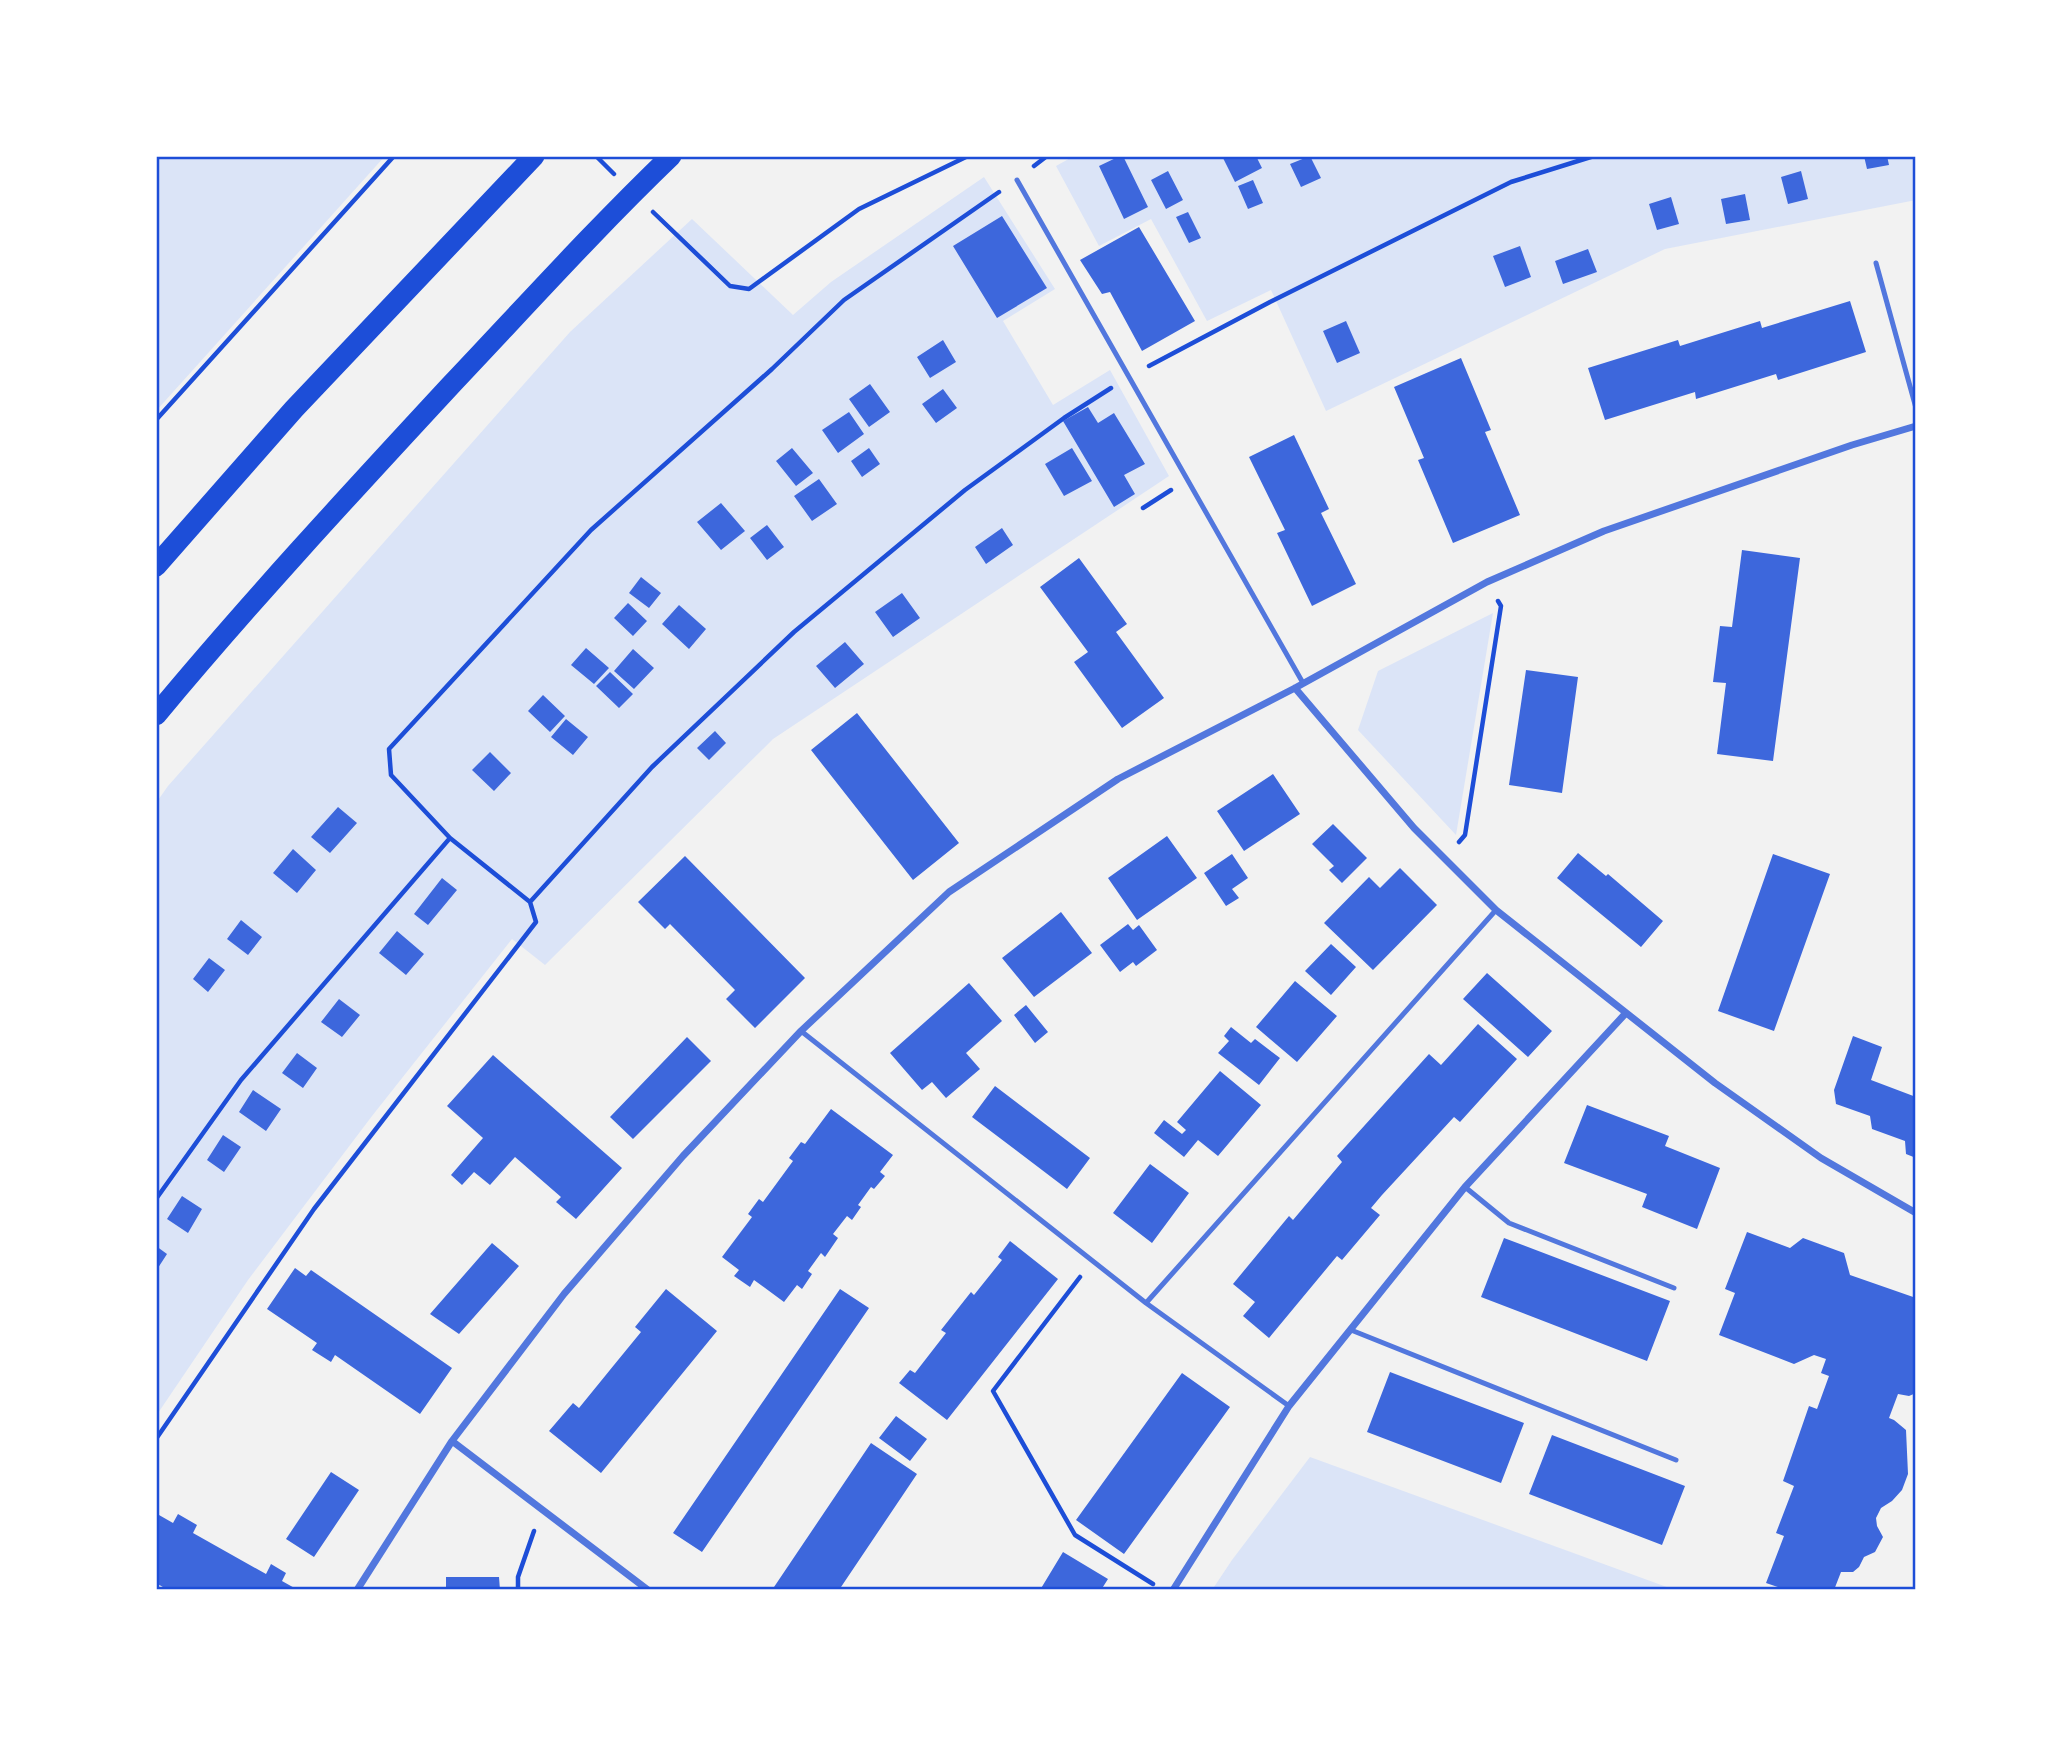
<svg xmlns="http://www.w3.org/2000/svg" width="2072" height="1746" font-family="'Roboto Condensed',sans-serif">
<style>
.green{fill:#dbe4f7}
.building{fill:#3d67dc}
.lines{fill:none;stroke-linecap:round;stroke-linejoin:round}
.path{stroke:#1d4ed8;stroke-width:4.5}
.service{stroke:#5277de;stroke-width:5}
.minor{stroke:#5277de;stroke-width:7}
.motorway{stroke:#1d4ed8;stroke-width:21}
.neatline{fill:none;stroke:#1d4ed8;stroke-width:2.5}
</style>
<rect width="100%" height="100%" fill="#f2f2f2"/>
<path class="green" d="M 156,156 L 385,156 L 156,411 Z
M 1074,156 L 1916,156 L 1916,200 L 1665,249 L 1326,411 L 1271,290 L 1207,321 L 1151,219 L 1099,246 L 1056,166 Z
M 984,177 L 1055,289 L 1003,321 L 1053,405 L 1110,370 L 1169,476 L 773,739 L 545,965 L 512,939 L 372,1116 L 248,1280 L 156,1416 L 156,803 L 168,786 L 570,332 L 692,219 L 793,315 L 831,282 Z
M 1493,613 L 1456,835 L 1358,730 L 1378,671 Z
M 1310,1457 L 1675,1590 L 1212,1590 L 1232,1560 Z"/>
<path class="building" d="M 1120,156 L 1123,156 L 1148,207 L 1124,219 L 1099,166 Z
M 1228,156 L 1256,156 L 1262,168 L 1235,182 L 1223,158 Z
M 1310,156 L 1321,178 L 1301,187 L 1290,164 Z
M 1864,156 L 1887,156 L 1889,165 L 1867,169 Z
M 1168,171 L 1183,200 L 1166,209 L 1151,180 Z
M 1801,171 L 1808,199 L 1788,204 L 1781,177 Z
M 1253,180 L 1263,203 L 1248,209 L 1238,186 Z
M 1745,194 L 1750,220 L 1726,224 L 1721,199 Z
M 1671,197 L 1679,224 L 1657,230 L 1649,204 Z
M 1188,212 L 1201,238 L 1189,243 L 1176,217 Z
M 1002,216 L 1047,288 L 997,318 L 953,246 Z
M 1139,227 L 1195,321 L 1142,351 L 1110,292 L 1102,294 L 1080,260 Z
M 1520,246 L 1531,277 L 1505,287 L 1493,256 Z
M 1588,249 L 1597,272 L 1563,284 L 1555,261 Z
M 1850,301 L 1866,352 L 1778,380 L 1776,374 L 1696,399 L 1695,392 L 1605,420 L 1588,368 L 1678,340 L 1680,346 L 1760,321 L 1762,328 Z
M 1346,321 L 1360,353 L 1337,363 L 1323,331 Z
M 943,340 L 956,362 L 930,378 L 917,357 Z
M 1461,358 L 1491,430 L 1485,432 L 1520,515 L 1453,543 L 1418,460 L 1424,458 L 1394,387 Z
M 870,384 L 890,412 L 869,427 L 849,399 Z
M 943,389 L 957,408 L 936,423 L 922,404 Z
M 1088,407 L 1098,423 L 1114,413 L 1145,464 L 1124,475 L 1135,494 L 1114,507 L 1063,421 Z
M 849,412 L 864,434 L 838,453 L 822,430 Z
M 1294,435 L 1329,509 L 1321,513 L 1356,584 L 1312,606 L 1277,533 L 1285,530 L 1249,457 Z
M 792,448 L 813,473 L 796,486 L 776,461 Z
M 869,448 L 880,464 L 862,477 L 851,461 Z
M 1072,448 L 1092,481 L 1064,496 L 1045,464 Z
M 819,479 L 837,504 L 812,521 L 794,496 Z
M 721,503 L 745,531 L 721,550 L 697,522 Z
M 767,525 L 784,547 L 767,560 L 750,538 Z
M 1002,528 L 1013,545 L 986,564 L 975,547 Z
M 1742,550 L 1800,558 L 1773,761 L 1717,754 L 1726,683 L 1713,682 L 1720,626 L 1732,627 Z
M 1079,558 L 1127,624 L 1116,632 L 1164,698 L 1122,728 L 1074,662 L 1088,652 L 1040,587 Z
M 641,577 L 661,593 L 649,608 L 629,593 Z
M 902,593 L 920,618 L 893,637 L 875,612 Z
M 628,603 L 647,621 L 633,636 L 614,618 Z
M 679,605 L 706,629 L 689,649 L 662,624 Z
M 845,642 L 864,664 L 835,688 L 816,666 Z
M 586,648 L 609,668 L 594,684 L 571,665 Z
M 633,649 L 654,668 L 634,689 L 614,671 Z
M 1526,670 L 1578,677 L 1562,793 L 1509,785 Z
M 610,672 L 633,694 L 619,708 L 596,686 Z
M 543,695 L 565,716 L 550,732 L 528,711 Z
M 857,713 L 959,843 L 913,880 L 811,750 Z
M 566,719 L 588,737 L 573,755 L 551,737 Z
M 715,731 L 726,743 L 709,760 L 697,748 Z
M 490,752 L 511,773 L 494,791 L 472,770 Z
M 1273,774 L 1300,814 L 1244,851 L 1217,811 Z
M 338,807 L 357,823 L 330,853 L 311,837 Z
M 1333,824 L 1367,858 L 1342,883 L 1329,870 L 1334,866 L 1312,844 Z
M 1167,836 L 1197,878 L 1137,920 L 1108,878 Z
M 293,849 L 316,870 L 297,893 L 273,873 Z
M 1578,853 L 1606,876 L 1608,874 L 1663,921 L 1641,947 L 1557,878 Z
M 1232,854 L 1248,878 L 1232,889 L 1239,898 L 1226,906 L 1204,873 Z
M 1773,854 L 1830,874 L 1774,1031 L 1718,1011 Z
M 685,856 L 805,978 L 755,1028 L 726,999 L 735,990 L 670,924 L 665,929 L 638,902 Z
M 1400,868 L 1437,905 L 1373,970 L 1324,923 L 1369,877 L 1380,888 Z
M 442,878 L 457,890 L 428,925 L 414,914 Z
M 1061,912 L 1092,953 L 1034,997 L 1002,958 Z
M 241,920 L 262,937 L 248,955 L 227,939 Z
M 1128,924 L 1133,930 L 1139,925 L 1157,950 L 1136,966 L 1133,962 L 1120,972 L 1100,945 Z
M 397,931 L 424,954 L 406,975 L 379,953 Z
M 1331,944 L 1356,967 L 1331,995 L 1305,971 Z
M 209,958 L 225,970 L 208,992 L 193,979 Z
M 1487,973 L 1552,1031 L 1528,1057 L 1463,999 Z
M 1295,981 L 1337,1016 L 1297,1062 L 1256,1027 Z
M 969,983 L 1002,1021 L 966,1053 L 980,1069 L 946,1098 L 932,1082 L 922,1090 L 890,1053 Z
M 339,999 L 360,1015 L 342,1037 L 321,1022 Z
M 1026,1005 L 1048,1032 L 1035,1043 L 1014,1015 Z
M 1478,1024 L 1517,1059 L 1460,1122 L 1454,1117 L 1382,1195 L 1371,1208 L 1380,1215 L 1342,1260 L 1337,1256 L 1269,1338 L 1243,1316 L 1255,1302 L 1233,1284 L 1289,1216 L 1293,1220 L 1342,1162 L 1337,1156 L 1429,1054 L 1441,1065 Z
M 1231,1027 L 1251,1043 L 1255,1039 L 1280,1058 L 1259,1085 L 1218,1053 L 1229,1041 L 1224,1036 Z
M 1853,1036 L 1882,1047 L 1871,1080 L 1916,1097 L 1916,1158 L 1906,1154 L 1905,1141 L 1872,1129 L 1870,1116 L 1836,1104 L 1834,1090 Z
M 687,1037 L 711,1061 L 633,1139 L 610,1117 Z
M 297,1053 L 317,1068 L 303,1088 L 282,1073 Z
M 493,1055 L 622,1168 L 576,1219 L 556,1202 L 561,1197 L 515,1157 L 490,1185 L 474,1172 L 462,1185 L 451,1175 L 483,1138 L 447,1106 Z
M 1220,1071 L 1261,1105 L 1218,1156 L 1198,1140 L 1184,1157 L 1154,1133 L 1164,1120 L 1182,1134 L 1186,1130 L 1177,1122 Z
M 995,1086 L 1090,1158 L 1067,1189 L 972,1117 Z
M 253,1090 L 281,1109 L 266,1131 L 239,1112 Z
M 1587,1105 L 1669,1136 L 1665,1146 L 1720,1168 L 1697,1229 L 1642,1207 L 1647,1194 L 1564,1163 Z
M 831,1109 L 893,1155 L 880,1172 L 885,1176 L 874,1189 L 871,1187 L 858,1205 L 861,1207 L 852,1220 L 847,1216 L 833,1234 L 838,1238 L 825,1257 L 821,1253 L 808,1271 L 812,1274 L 802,1289 L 797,1285 L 784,1302 L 754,1280 L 750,1287 L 734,1276 L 739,1270 L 722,1257 L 752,1217 L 748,1214 L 759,1199 L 763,1202 L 793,1161 L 789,1158 L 801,1142 L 805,1144 Z
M 223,1135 L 241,1147 L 224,1172 L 207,1160 Z
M 1150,1164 L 1189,1193 L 1152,1243 L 1113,1213 Z
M 182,1196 L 202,1209 L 188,1233 L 167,1219 Z
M 1747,1232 L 1790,1248 L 1803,1238 L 1844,1253 L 1850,1275 L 1916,1298 L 1916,1393 L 1909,1396 L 1898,1394 L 1889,1418 L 1894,1420 L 1906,1430 L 1908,1474 L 1902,1490 L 1892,1501 L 1881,1508 L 1876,1518 L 1877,1526 L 1883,1537 L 1875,1552 L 1864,1557 L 1859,1567 L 1853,1572 L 1841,1572 L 1834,1590 L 1787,1590 L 1766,1583 L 1784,1536 L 1776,1533 L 1794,1486 L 1783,1481 L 1809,1406 L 1817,1409 L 1829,1376 L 1821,1373 L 1826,1359 L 1814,1355 L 1794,1364 L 1719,1335 L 1735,1293 L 1725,1289 Z
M 1504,1238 L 1670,1301 L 1647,1361 L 1481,1297 Z
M 1010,1241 L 1058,1279 L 947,1420 L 899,1383 L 910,1370 L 915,1373 L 946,1333 L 941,1330 L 971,1292 L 974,1295 L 1002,1260 L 998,1257 Z
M 492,1243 L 519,1266 L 459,1334 L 430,1314 Z
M 156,1246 L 167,1254 L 156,1271 Z
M 295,1268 L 306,1276 L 311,1270 L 452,1368 L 420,1414 L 335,1355 L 331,1362 L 312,1350 L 317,1343 L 267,1309 Z
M 666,1289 L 717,1331 L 601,1473 L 549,1431 L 573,1403 L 579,1408 L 614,1365 L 641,1332 L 635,1327 Z
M 840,1289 L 869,1308 L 702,1552 L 673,1533 Z
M 1390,1372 L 1524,1423 L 1501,1483 L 1367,1432 Z
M 1182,1373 L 1230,1407 L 1124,1554 L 1076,1520 Z
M 896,1416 L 927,1439 L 910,1461 L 879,1438 Z
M 1552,1435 L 1685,1486 L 1662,1545 L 1529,1494 Z
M 871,1443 L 917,1474 L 839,1590 L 772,1590 Z
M 331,1472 L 359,1490 L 314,1557 L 286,1539 Z
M 178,1514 L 197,1525 L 193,1533 L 266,1574 L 271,1564 L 286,1573 L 282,1581 L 298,1590 L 168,1590 L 156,1583 L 156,1520 L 159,1515 L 173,1523 Z
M 1063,1552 L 1108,1579 L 1101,1590 L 1040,1590 Z
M 446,1577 L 499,1577 L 500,1590 L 446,1590 Z"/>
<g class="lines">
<path class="path" d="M 596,156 L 614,174
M 1034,166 L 1047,156
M 999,192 L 844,300 L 772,369 L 591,530 L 389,749 L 391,775 L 450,838 L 530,902 L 652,767 L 794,632 L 965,490 L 1064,418 L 1111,388
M 653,212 L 730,286 L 749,289 L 859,209 L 968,156
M 1149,366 L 1270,302 L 1511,182 L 1594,156
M 156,420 L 394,156
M 1143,508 L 1171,490
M 1459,842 L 1465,835 L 1501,606 L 1498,601
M 156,1199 L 241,1080 L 450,838
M 1080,1277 L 993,1391 L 1075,1535 L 1153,1584
M 156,1439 L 314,1209 L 536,922 L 530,902
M 518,1590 L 518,1577 L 534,1531"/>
<path class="service" d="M 1017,180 L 1303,683
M 1876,263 L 1916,408
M 801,1031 L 1146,1303 L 1289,1406
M 1465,1187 L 1509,1223 L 1674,1288
M 1146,1303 L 1496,910
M 1351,1330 L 1676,1460"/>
<path class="minor" d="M 1295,688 L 1414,828 L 1496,910 L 1715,1083 L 1821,1158 L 1916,1213
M 452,1441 L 648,1590
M 357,1590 L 452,1441 L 564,1294 L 683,1156 L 801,1031 L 949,892 L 1118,779 L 1295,688 L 1487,582 L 1604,531 L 1852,445 L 1916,426
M 1173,1590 L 1289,1406 L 1465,1187 L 1625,1014"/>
<path class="motorway" d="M 156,566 L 294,409 L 534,156
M 156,715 C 250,602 350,494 450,386 C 523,309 594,230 671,156"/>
</g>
<rect width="2072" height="1746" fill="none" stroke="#ffffff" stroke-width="315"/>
<rect x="158" y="158" width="1756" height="1430" class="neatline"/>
</svg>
